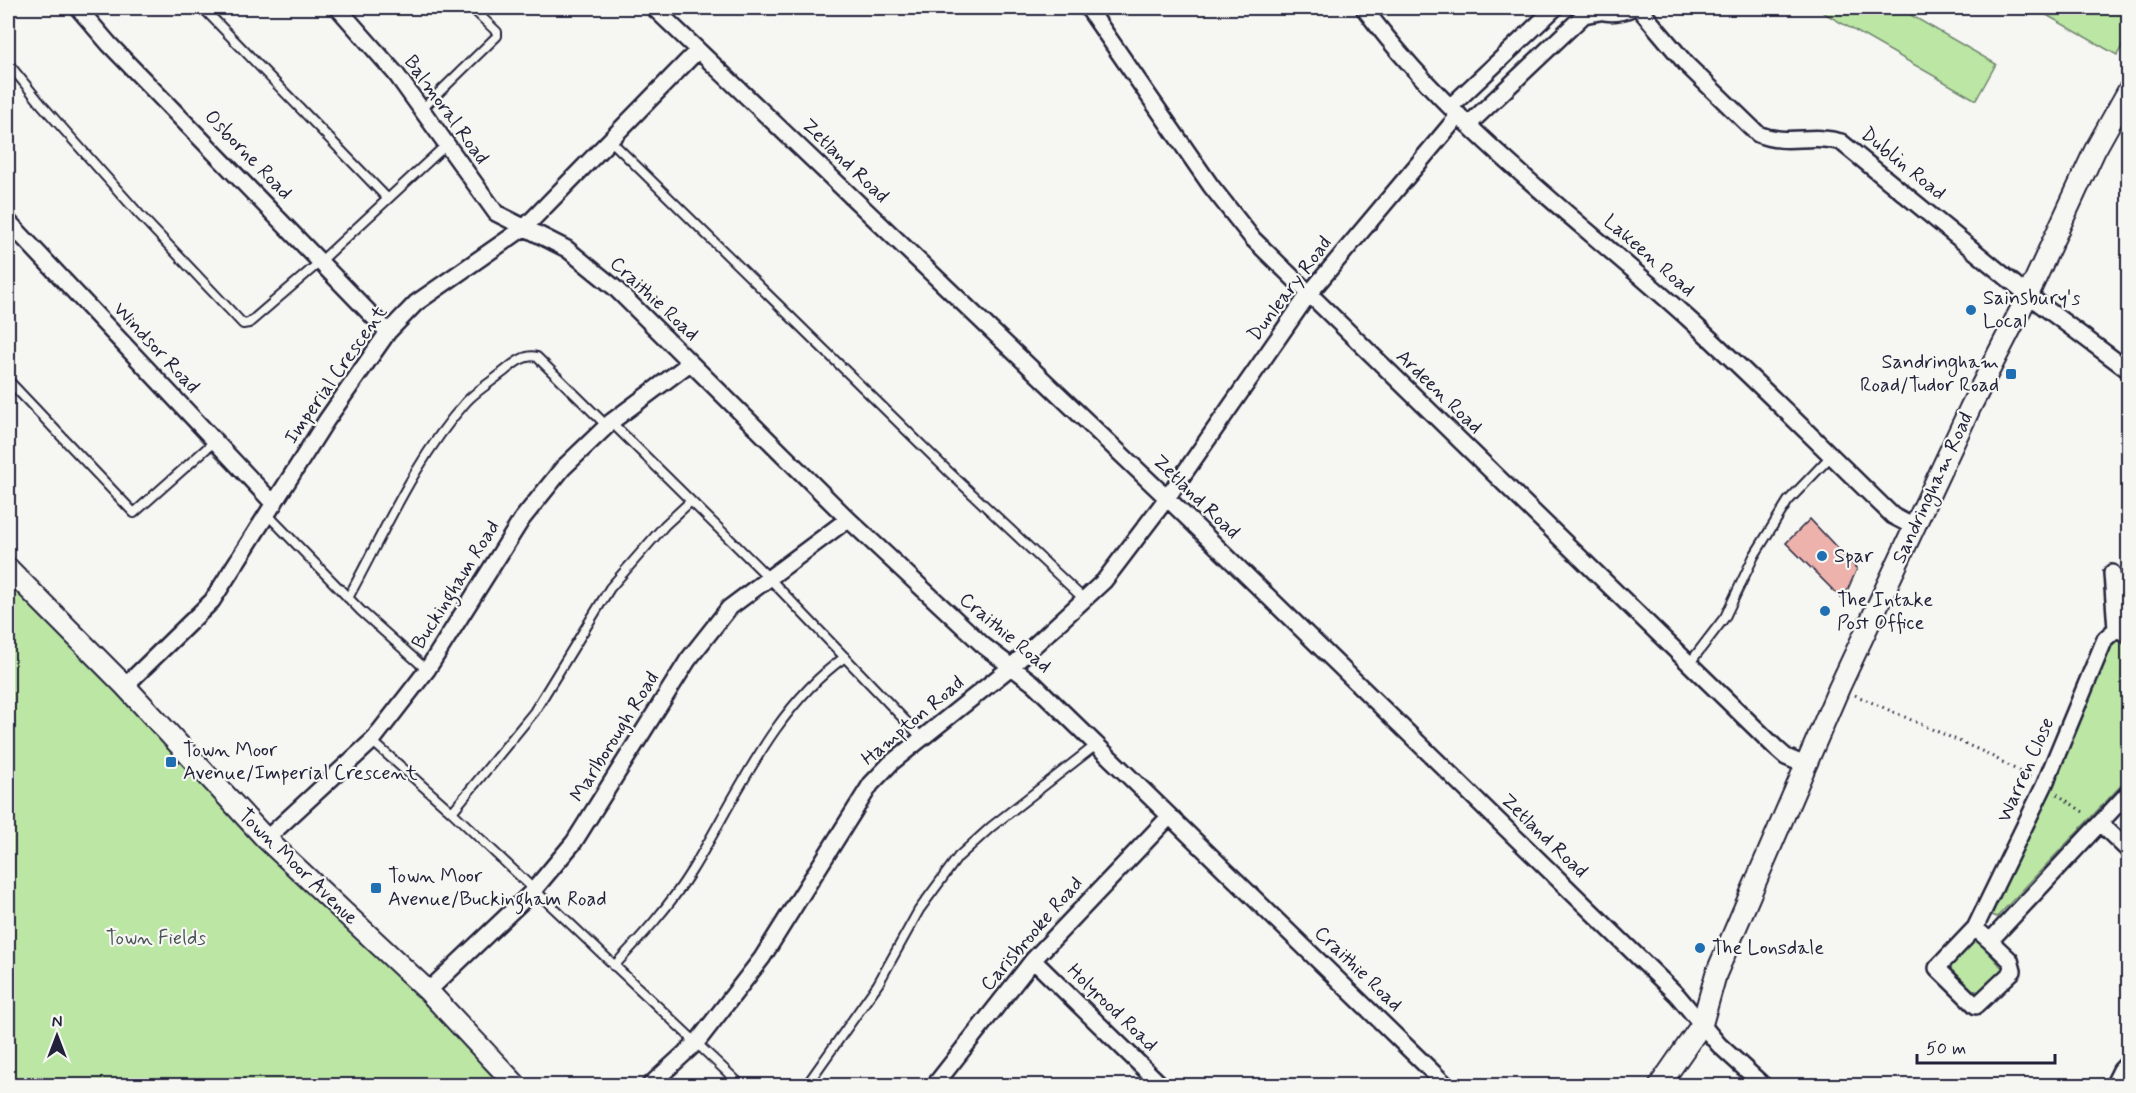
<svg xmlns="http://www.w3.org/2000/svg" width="2136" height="1093" font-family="Mynerve,sans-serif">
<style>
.green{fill:#bbe6a3;stroke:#6e846f;stroke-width:1.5}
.building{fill:#edb2ac;stroke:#22223b;stroke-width:1.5}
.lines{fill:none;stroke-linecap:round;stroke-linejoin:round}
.service-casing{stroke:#22223b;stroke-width:12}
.minor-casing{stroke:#22223b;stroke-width:20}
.tertiary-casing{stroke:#22223b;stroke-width:24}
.path{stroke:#22223b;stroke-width:3;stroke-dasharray:1.5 4.5;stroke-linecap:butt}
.service{stroke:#f6f6f2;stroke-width:8}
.minor{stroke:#f6f6f2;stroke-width:15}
.tertiary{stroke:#f6f6f2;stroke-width:20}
.poi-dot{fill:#1f6fb2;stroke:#f6f6f2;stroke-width:2}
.labels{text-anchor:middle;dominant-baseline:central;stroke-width:4.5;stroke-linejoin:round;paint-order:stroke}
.street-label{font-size:20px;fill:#22223b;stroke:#f6f6f2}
.poi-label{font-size:20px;fill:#22223b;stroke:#f6f6f2;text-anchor:start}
.park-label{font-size:20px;fill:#485355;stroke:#f6f6f2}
</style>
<rect width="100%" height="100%" fill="#f6f6f2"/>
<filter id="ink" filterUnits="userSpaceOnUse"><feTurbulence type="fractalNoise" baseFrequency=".0167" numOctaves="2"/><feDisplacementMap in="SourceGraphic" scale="12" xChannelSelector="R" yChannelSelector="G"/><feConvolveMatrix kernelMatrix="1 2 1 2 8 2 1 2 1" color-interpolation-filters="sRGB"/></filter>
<g filter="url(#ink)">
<path class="green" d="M 1815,8 L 1903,8 L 1902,10 L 1996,64 L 1976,100 Z
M 2034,8 L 2128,8 L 2128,36 L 2117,55 Z
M 8,578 L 517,1085 L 8,1085 Z
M 2118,640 L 2128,648 L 2128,778 L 1997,917 L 1992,915 L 2111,643 Z
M 1972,939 L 1977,939 L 2003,969 L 1980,992 L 1968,989 L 1950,971 L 1952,962 Z"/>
<path class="building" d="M 1810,519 L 1857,569 L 1843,600 L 1786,543 Z"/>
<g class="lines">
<g class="service-casing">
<path id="service" d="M 203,8 L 388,199
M 8,63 L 42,105 L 139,214 L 243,324 L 249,323 L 321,261 L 446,145
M 421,110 L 497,36 L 497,32 L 472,8
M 610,140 L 949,472 L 1085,600
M 8,380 L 134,513 L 215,441
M 611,422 L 769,578 L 922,738
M 268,515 L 361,611 L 427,670
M 348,598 C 384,532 416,458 466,402 C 476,391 490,383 502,373 C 511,366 524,353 537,357 L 607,426
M 1689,664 L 1725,617 L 1754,556 L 1788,501 L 1831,456
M 372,741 L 452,812 L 742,1086
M 452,812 L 534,712 L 610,588 L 665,525 L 691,501
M 614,966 C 642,936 670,906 692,870 C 736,798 773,708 845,657
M 806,1086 L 878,984 L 919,910 L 958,857 L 991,827 L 1096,745"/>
</g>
<g class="minor-casing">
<path id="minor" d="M 78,8 L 109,44 L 388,332
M 338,8 L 396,74 L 496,213 L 567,249 L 615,288 L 848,519 L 984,646 L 1034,684 L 1447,1086
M 654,8 L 1167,498 L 1677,995 L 1719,1045 L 1764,1086
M 1088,8 L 1211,186 L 1253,239 L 1778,750 L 1786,757 L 1805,765
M 1364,8 C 1453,129 1580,220 1691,321 C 1760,384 1826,451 1893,516 L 1914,527
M 1592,8 C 1606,15 1618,14 1632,8
M 1639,8 L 1687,65 L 1758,134 C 1786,146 1812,133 1841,142 L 2028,295 L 2128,370
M 1450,107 L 1555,8
M 1468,125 L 1584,15 L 1600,12
M 8,221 L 274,504
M 2112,573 L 2116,629
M 2128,634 L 2116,629 L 2105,639 L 2044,786 L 1975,928 L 1990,941 L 2128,793
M 125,686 L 212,601 L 326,421 L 388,332 L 416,303 L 525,227 L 698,50
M 2100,823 L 2128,850
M 266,839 L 372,741 L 427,670 L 522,519 L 563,468 L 611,422 L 690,363
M 1975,928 L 1937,968 L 1976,1006 L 2013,971 L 2010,960 L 1990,941
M 1033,960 L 1162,1086
M 428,991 L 533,891 L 574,842 L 688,660 L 729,608 L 848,519
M 649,1086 L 697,1042 L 762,958 L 871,784 L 891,763 L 1011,667 L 1104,581 L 1167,498 L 1308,295 L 1459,115
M 934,1086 L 1033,960 L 1169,817
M 2113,1086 L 2121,1070 L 2128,1063"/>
</g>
<g class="tertiary-casing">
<path id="tertiary" d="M 8,568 L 125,686 L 266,839 L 428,991 L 517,1086
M 1659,1086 L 1702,1024 L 1716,974 L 1839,688 L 1971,406 L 2028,295 L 2095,150 L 2128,91"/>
</g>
<path class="path" d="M 1855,695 L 1986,753 L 2031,778
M 2057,794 L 2086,814"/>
<use href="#service" class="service"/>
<use href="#minor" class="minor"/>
<use href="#tertiary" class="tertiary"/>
</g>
</g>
<g class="poi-dot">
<circle cx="1971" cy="310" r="6"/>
<rect x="2005" y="368" width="12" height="12" rx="3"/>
<circle cx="1822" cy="556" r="6"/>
<circle cx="1825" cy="611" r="6"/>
<rect x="165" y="756" width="12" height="12" rx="3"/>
<rect x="370" y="882" width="12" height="12" rx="3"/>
<circle cx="1700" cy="948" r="6"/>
</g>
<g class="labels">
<g class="street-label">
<text transform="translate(446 110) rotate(54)">Balmoral Road</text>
<text transform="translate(248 155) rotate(46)">Osborne Road</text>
<text transform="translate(845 161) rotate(44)">Zetland Road</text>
<text transform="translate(1903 164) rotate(39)">Dublin Road</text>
<text transform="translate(1649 256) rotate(41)">Lakeen Road</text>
<text transform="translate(1290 289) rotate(-53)">Dunleary Road</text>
<text transform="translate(654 299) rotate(43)">Craithie Road</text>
<text transform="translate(156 348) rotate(47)">Windsor Road</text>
<text transform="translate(336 375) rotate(-55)">Imperial Crescent</text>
<text transform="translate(1439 392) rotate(44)">Ardeen Road</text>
<text transform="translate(1933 488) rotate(-65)">Sandringham Road</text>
<text transform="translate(1196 497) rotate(44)">Zetland Road</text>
<text transform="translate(456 585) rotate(-58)">Buckingham Road</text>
<text transform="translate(1005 633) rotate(40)">Craithie Road</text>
<text transform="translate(913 721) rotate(-40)">Hampton Road</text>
<text transform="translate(615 737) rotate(-58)">Marlborough Road</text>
<text transform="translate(2026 770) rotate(-66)">Warren Close</text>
<text transform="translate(1544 836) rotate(44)">Zetland Road</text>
<text transform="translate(298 867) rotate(44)">Town Moor Avenue</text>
<text transform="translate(1032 934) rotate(-49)">Carisbrooke Road</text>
<text transform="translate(1358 969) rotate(44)">Craithie Road</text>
<text transform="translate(1112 1008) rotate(44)">Holyrood Road</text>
</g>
<g class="poi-label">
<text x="1983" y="298">Sainsbury's<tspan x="1983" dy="23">Local</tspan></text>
<text x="1999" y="362" text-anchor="end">Sandringham<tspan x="1999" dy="23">Road/Tudor Road</tspan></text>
<text x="1834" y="556">Spar</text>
<text x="1837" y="600">The Intake<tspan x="1837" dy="23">Post Office</tspan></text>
<text x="183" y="750">Town Moor<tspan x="183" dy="23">Avenue/Imperial Crescent</tspan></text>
<text x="388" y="876">Town Moor<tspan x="388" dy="23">Avenue/Buckingham Road</tspan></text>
<text x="1712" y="948">The Lonsdale</text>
</g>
<g class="park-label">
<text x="156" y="938">Town Fields</text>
</g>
</g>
<rect width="2136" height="1093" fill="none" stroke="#f6f6f2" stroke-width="30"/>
<rect x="15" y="15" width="2106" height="1063" fill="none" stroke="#22223b" stroke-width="2" filter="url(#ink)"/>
<g transform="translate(57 1036)" stroke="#f6f6f2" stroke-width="4.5" paint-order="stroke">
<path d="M0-4.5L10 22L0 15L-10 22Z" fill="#22223b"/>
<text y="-9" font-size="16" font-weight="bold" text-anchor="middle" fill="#22223b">N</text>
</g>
<path d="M1917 1054v9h138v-9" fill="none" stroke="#22223b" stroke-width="3"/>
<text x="1926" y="1054" font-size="18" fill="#22223b" stroke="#f6f6f2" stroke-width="4.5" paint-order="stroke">50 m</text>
</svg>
